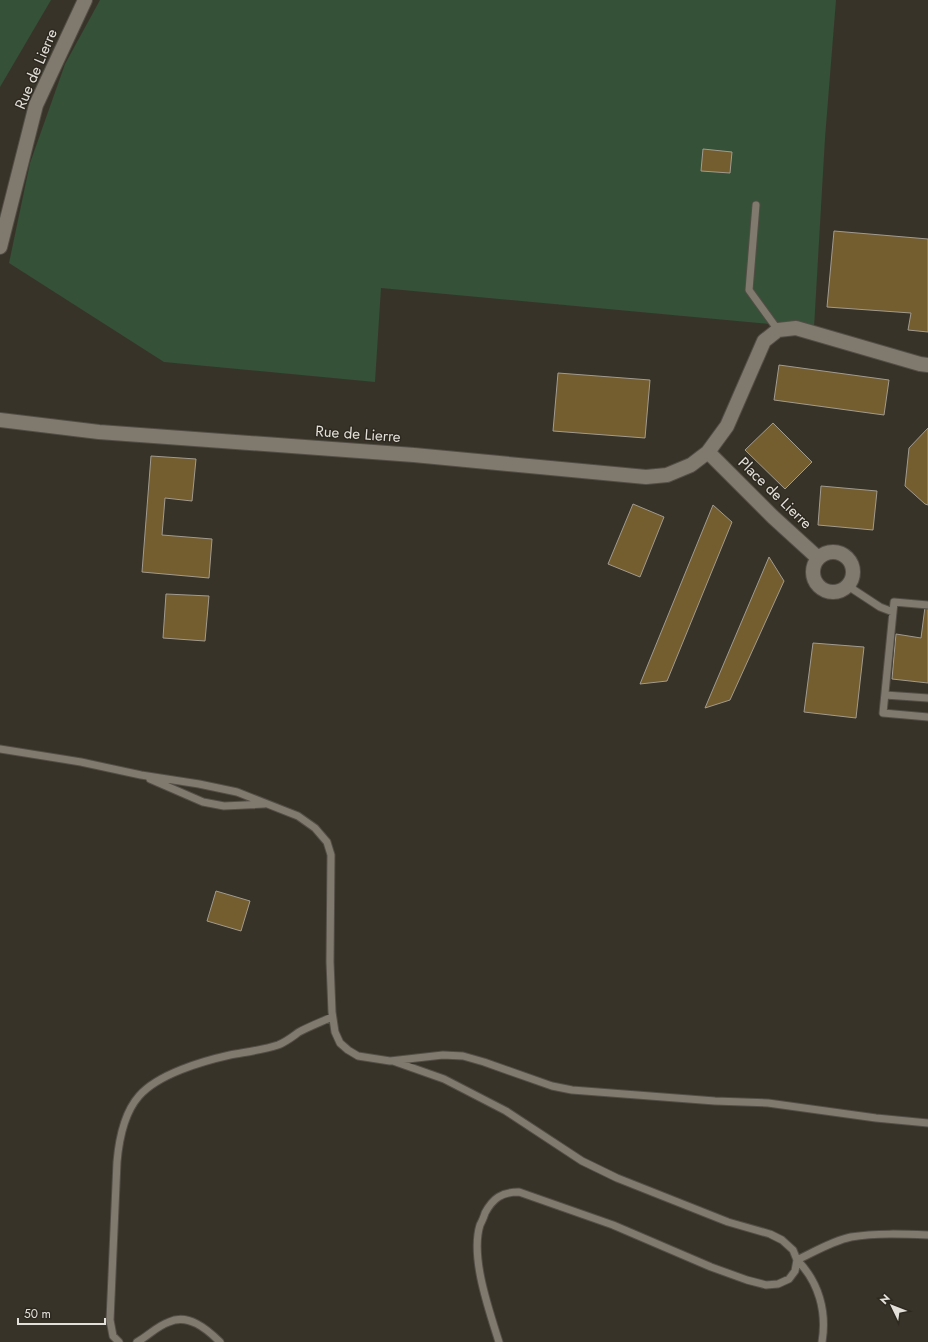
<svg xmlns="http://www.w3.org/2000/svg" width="928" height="1342" font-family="Jost,sans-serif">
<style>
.green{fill:#355137}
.building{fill:#745d2f;stroke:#a19b8f}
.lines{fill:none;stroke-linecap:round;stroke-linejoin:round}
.lane-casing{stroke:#534e46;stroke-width:9}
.street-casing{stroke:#534e46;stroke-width:16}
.lane{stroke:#807a6e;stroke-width:7}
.street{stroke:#807a6e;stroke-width:14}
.labels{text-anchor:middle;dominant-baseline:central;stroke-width:3;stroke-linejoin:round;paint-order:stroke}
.street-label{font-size:15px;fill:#e3e0da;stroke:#2e2920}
</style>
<rect width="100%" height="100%" fill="#383329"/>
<path class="green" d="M 0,0 L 51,0 L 0,87 Z
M 100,0 L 836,0 L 825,138 L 814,328 L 381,288 L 375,382 L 164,362 L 9,263 L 30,163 L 65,64 Z"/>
<path class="building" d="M 703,149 L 732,152 L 730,173 L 701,171 Z
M 834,231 L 928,239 L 928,332 L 908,330 L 911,313 L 827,307 Z
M 779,365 L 889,380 L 884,415 L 774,400 Z
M 558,373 L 650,380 L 645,438 L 553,431 Z
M 773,423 L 812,462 L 785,489 L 745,450 Z
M 928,428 L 928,505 L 925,504 L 905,486 L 909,448 Z
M 151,456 L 196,459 L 192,501 L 165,498 L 162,535 L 212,539 L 209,578 L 142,572 Z
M 821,486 L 877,491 L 873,530 L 818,525 Z
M 633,504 L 664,517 L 640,577 L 608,564 Z
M 713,505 L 732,522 L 667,681 L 640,684 Z
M 769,557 L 784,581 L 730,700 L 705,708 Z
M 166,594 L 209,596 L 205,641 L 163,638 Z
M 925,607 L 928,608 L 928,683 L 892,679 L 896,634 L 921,638 Z
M 813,643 L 864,647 L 856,718 L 804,712 Z
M 216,891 L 250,901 L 241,931 L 207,921 Z"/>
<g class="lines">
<g class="lane-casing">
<path id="lane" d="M 756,205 L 749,290 L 778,330
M 848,586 L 880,607 L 893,612
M 928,605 L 894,602 L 883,713 L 928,717
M 885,695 L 928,698
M 0,749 L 81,762 L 141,775 L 199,784 L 237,792 L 298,816 L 315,828 L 327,842 L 331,855 L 330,962 L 332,1012 L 335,1032 L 340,1043 L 348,1050 L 358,1056 L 390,1061 L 443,1055 L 463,1056 L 484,1062 L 552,1086 L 572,1090 L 715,1101 L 768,1103 L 876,1118 L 928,1123
M 150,779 L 203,802 L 224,806 L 264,804
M 393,1061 L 444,1079 L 506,1111 L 582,1161 L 617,1178 L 728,1222 L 770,1234 L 782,1240 L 793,1250 L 797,1260 L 795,1271 L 789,1279 L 778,1284 L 766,1285 L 747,1280 L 711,1267 L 613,1225 L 519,1192 C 502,1192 493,1198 485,1213 C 484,1217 482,1221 480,1225 C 470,1257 489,1310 499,1342
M 119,1342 L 113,1336 L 110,1320 L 117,1162 C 119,1139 124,1113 139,1096 C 158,1074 203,1061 230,1055 C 246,1052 263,1050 278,1045 C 286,1042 292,1037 299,1032 C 310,1026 321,1022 332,1017
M 137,1342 C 148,1336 157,1326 169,1322 C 188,1313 207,1329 220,1342
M 822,1342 C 827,1312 819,1282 797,1260 C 814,1252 832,1241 851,1237 C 876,1233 903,1234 928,1235"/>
</g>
<g class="street-casing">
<path id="street" d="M 0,247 L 36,105 L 85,0
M 0,420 L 99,432 L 414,455 L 646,477 L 667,475 L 691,465 L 708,452 L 727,426 L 764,341 L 778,330 L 796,328 L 920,364 L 928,365
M 708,452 L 773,517 L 818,558
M813 572a20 20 0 1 1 40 0a20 20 0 1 1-40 0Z"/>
</g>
<use href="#lane" class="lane"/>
<use href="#street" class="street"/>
</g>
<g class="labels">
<g class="street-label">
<text transform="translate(36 69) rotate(-67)">Rue de Lierre</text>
<text transform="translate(358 434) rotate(4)">Rue de Lierre</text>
<text transform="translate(775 493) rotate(44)">Place de Lierre</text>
</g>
</g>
<g transform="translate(892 1306) rotate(313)" stroke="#2e2920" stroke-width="3" paint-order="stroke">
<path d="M0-3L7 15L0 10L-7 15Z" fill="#e3e0da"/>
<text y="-6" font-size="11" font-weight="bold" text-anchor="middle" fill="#e3e0da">N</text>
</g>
<path d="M18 1318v6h87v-6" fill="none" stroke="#e3e0da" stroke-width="2"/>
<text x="24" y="1318" font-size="12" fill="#e3e0da" stroke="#2e2920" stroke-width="3" paint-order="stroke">50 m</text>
</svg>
